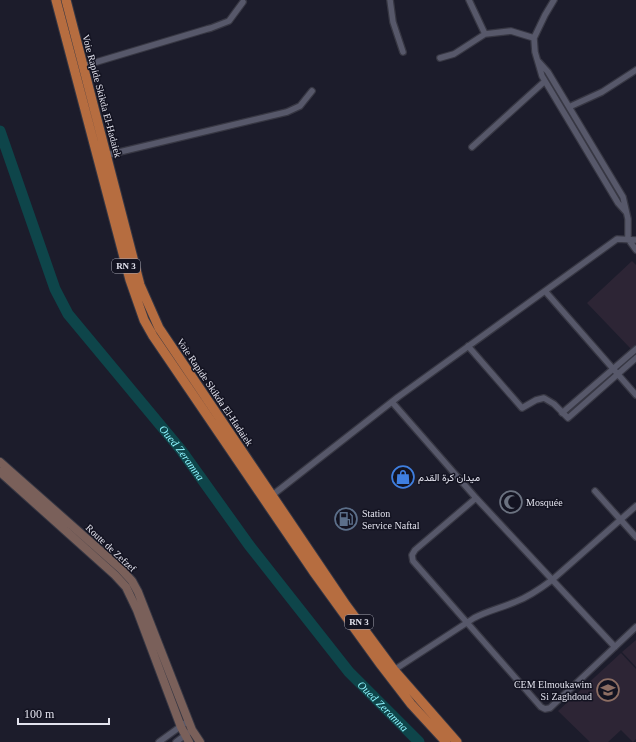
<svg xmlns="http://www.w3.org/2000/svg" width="636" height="742" font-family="'Times New Roman',Vazirmatn,serif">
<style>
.education{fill:#2d2535}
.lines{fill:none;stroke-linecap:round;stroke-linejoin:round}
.river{stroke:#0e454a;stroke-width:11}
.minor-casing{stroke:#373743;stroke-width:8}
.secondary-casing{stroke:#373743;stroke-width:10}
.trunk-casing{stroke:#373743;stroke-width:11}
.minor{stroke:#57586a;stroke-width:5.5}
.secondary{stroke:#7a605a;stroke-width:8}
.trunk{stroke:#b66d40;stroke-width:9}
.labels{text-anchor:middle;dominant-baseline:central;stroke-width:3;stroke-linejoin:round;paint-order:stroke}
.shield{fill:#131321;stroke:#a4a4b0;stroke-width:1}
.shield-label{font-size:9px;font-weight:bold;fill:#e2e2ed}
.street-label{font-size:10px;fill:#e2e2ed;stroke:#131321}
.poi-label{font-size:10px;fill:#e2e2ed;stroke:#131321;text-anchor:start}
.water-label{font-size:11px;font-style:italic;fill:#8ef5ff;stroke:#131321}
</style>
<rect width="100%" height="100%" fill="#1c1c2b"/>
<path class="education" d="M 632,261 L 636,265 L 636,345 L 631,349 L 587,303 Z
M 636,640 L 636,667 L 622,652 Z
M 621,653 L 636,669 L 636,739 L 633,742 L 621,730 L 608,742 L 590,742 L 558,711 Z"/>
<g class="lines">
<path class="river" id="s1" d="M 0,131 L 55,289 L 68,314 L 181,450 L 249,545 L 349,672 L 419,742"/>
<g class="minor-casing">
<path id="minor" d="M 390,0 L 393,22 L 403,52
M 469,0 L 485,34
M 554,0 L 545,15 L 534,38 L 535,52 L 542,76 L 618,203 L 626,212
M 440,58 L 454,54 L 485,34 L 511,31 L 534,38
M 539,62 L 548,72 L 623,197 L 628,219 L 628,239 L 636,250
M 83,66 L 207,29 L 211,28 L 229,21 L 243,2
M 569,107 L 602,92 L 636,70
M 472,147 L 545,81
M 107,155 L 287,112 L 300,106 L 312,91
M 545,291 L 636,395
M 468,346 L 522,408 L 536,400 L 544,398 L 554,404 L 568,418 L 636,358
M 392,402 L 476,498 L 615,647
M 562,413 L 636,349
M 595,491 L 636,537
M 270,497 L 398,397 L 617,239 L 636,240
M 476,498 L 415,550 L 412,555 L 413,561 L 541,707 L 545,709 L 550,708 L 636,627
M 394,670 L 474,618 C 487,611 501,608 515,602 C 529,597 540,589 552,580 L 636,506
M 159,742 L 188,721
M 176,742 L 192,730"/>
</g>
<g class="secondary-casing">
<path id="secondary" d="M 0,462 L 121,569 L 132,581 L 138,592 L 192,730 L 200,742
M 0,472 L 115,575 L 126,587 L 137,610 L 181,727 L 189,742"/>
</g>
<g class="trunk-casing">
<path id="trunk" d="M 56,0 L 130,280 L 144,320 L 153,336 L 313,571 L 381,665 L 411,704 L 446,742
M 66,0 L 140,285 L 159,328 L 346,605 L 394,670 L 457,742"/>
</g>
<use href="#minor" class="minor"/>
<use href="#secondary" class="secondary"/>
<use href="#trunk" class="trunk"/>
</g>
<defs>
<g id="shop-ring" transform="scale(1.15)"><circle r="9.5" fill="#131321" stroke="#3f7fe0" stroke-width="1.5"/><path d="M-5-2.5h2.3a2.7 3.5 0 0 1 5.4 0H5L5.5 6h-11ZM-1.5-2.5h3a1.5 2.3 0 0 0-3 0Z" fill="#3f7fe0"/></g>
<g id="mosque-ring" transform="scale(1.15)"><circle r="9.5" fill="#131321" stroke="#6b7280" stroke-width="1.5"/><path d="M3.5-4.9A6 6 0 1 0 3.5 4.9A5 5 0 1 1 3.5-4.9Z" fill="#6b7280"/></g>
<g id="fuel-ring" transform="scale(1.15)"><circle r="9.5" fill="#131321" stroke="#5c6f8a" stroke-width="1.5"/><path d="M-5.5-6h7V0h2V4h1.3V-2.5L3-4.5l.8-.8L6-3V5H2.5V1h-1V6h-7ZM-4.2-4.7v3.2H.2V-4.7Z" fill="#5c6f8a"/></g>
<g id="school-ring" transform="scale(1.15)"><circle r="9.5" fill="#131321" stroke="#8d6e63" stroke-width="1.5"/><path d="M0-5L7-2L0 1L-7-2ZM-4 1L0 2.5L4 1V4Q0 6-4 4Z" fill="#8d6e63"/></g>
</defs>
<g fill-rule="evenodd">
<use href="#shop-ring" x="403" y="477"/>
<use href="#mosque-ring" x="511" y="502"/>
<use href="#fuel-ring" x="346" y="519"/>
<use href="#school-ring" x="608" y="690"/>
</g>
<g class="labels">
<g class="shield">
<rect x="112" y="259" width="28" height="14" rx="3"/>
<rect x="345" y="615" width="28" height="14" rx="3"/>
</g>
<g class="shield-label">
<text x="126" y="266">RN 3</text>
<text x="359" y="622">RN 3</text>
</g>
<g class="street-label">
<text transform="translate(102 96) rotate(75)">Voie Rapide Skikda El-Hadaiek</text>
<text transform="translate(215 392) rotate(56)">Voie Rapide Skikda El-Hadaiek</text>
<text transform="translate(111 548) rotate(43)">Route de Zefzef</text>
</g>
<g class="poi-label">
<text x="418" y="477">ميدان كرة القدم</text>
<text x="526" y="502">Mosquée</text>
<text x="362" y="513">Station<tspan x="362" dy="12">Service Naftal</tspan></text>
<text x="592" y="684" text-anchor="end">CEM Elmoukawim<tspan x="592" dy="12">Si Zaghdoud</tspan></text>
</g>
<g class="water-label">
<text stroke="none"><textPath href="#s1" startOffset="375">Oued Zeramna</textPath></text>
<text stroke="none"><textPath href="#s1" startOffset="699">Oued Zeramna</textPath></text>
</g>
</g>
<path d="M18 718v6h91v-6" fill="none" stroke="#e2e2ed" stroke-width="2"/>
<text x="24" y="718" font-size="12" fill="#e2e2ed" stroke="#131321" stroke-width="3" paint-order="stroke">100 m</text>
</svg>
